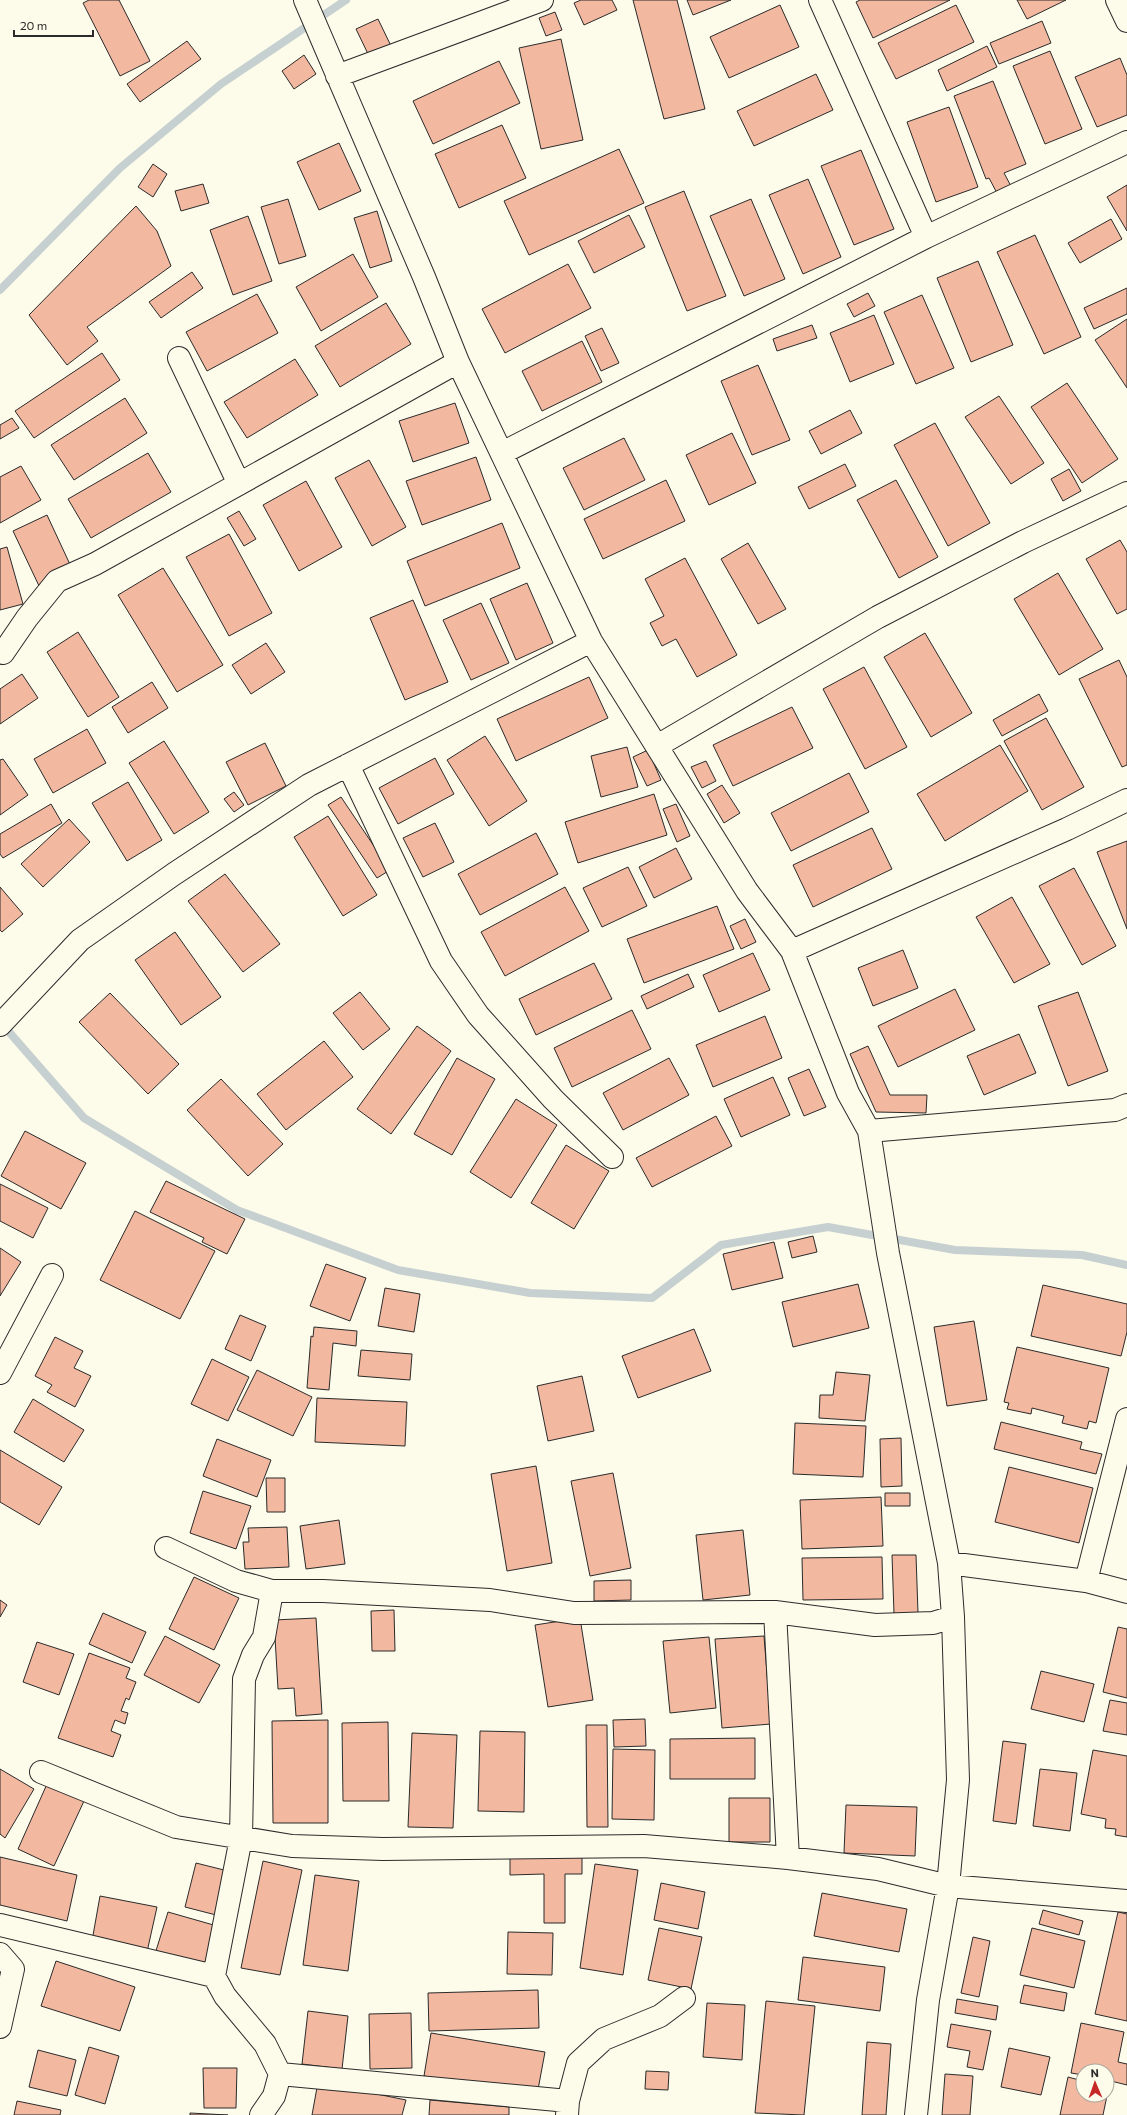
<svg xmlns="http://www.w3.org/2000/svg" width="1127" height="2115" font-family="Commissioner,sans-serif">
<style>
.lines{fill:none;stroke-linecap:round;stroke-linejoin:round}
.stream{stroke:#c7d0d0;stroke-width:8}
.building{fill:#f2b8a0;stroke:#2b2b2b}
.minor-casing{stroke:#2b2b2b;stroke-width:24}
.minor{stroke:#fdfbea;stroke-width:22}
</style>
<rect width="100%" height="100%" fill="#fdfbea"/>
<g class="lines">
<path class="stream" d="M 0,290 L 120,168 L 221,84 L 346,0
M 2,1024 L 84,1118 L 237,1210 L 398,1270 L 530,1293 L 652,1298 L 721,1245 L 828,1227 L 955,1250 L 1082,1255 L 1127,1265"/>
</g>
<path class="building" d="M 89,0 L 119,0 L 150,61 L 120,76 L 83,3 Z
M 581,0 L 612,0 L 617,10 L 584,25 L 574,3 Z
M 633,0 L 677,0 L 705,109 L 664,119 Z
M 687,0 L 731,0 L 693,15 Z
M 860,0 L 950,0 L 873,38 L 856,2 Z
M 1017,0 L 1066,0 L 1027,19 Z
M 780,5 L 799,47 L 729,78 L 710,37 Z
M 956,5 L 974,42 L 896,79 L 878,43 Z
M 555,12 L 562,30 L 546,36 L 539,18 Z
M 378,19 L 392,48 L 370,58 L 356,29 Z
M 1042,21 L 1051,43 L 999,64 L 990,43 Z
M 561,39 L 583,140 L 541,149 L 519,48 Z
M 187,41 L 201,59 L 140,102 L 127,84 Z
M 987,46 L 997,67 L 947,91 L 938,70 Z
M 1050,51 L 1082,129 L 1045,144 L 1013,66 Z
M 304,55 L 316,74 L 294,89 L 282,71 Z
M 1120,58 L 1127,75 L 1127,115 L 1097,127 L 1075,77 Z
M 499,61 L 520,103 L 433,144 L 413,101 Z
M 816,74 L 833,110 L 754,146 L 737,111 Z
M 993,81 L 1026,164 L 1004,173 L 1012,188 L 998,195 L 989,178 L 986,179 L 954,96 Z
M 949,107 L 978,187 L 936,202 L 907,122 Z
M 502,125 L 526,178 L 459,208 L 435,154 Z
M 339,143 L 361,191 L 319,210 L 297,162 Z
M 619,149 L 644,203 L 529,255 L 504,201 Z
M 861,150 L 894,229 L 854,245 L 821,166 Z
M 153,164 L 167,174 L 153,197 L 138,187 Z
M 808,179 L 841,257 L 803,274 L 769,195 Z
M 203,184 L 209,203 L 181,211 L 175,191 Z
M 1127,185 L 1127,231 L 1107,197 Z
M 684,191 L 726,296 L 687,311 L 645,207 Z
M 288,199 L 306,256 L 279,264 L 261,207 Z
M 751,199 L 785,279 L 744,296 L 710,216 Z
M 136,206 L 157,231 L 171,266 L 87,327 L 98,341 L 67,365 L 29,315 Z
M 377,211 L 392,261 L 370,268 L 354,218 Z
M 629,215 L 645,247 L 594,273 L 578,241 Z
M 248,216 L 272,281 L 233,295 L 210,230 Z
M 1111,219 L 1122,239 L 1080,263 L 1068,243 Z
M 1035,235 L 1081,337 L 1044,354 L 997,252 Z
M 353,254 L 378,297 L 321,331 L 296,287 Z
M 978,261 L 1013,345 L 971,362 L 937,278 Z
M 568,264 L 591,308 L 505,353 L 482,309 Z
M 192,272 L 203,288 L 161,318 L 149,302 Z
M 1127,288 L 1127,314 L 1094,329 L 1084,308 Z
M 868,293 L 875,306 L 854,317 L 847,304 Z
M 257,294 L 278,333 L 207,371 L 186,332 Z
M 922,295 L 954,368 L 916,384 L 884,312 Z
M 386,303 L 411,344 L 340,387 L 315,346 Z
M 874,315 L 894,364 L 850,382 L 830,333 Z
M 1127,319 L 1127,388 L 1095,340 Z
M 812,325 L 817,338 L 777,351 L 773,339 Z
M 602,328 L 619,363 L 601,371 L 585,336 Z
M 582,341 L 602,382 L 542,411 L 522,371 Z
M 102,353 L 120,380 L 34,438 L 15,411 Z
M 295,359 L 318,395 L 247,438 L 224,402 Z
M 758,365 L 790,440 L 752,455 L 721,381 Z
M 1067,383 L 1118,459 L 1082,483 L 1031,407 Z
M 999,396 L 1044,463 L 1011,484 L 965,417 Z
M 125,398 L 147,433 L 74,480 L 51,445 Z
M 455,403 L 469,443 L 413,462 L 399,421 Z
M 850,410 L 862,433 L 821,454 L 809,431 Z
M 12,418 L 19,428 L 0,439 L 0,425 Z
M 935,423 L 990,523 L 948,546 L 894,445 Z
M 732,433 L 756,483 L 709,505 L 686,455 Z
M 624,438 L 645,480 L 584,510 L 563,468 Z
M 148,453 L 171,492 L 91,538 L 68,499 Z
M 476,457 L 491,500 L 422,525 L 406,481 Z
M 369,460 L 406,527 L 372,546 L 335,478 Z
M 845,464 L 856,486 L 809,509 L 798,487 Z
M 21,466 L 41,500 L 0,523 L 0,477 Z
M 1069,469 L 1081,491 L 1063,501 L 1051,479 Z
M 666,480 L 685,521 L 603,559 L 584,519 Z
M 896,480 L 938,557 L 899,578 L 857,500 Z
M 306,481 L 342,547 L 299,571 L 263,505 Z
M 239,511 L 256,539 L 244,546 L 227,518 Z
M 47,515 L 74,573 L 40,588 L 13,531 Z
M 502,523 L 520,568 L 425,606 L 407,561 Z
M 229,534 L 272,613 L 229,636 L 186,557 Z
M 1120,540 L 1127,552 L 1127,609 L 1117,614 L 1086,559 Z
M 748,543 L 786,609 L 758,624 L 721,559 Z
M 7,547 L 23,604 L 0,610 L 0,549 Z
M 685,558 L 737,655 L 697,677 L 676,639 L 662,646 L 650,623 L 664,616 L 645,579 Z
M 163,568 L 223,665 L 177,692 L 118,595 Z
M 1058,573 L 1103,649 L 1059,675 L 1014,599 Z
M 527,583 L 553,643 L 516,660 L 490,599 Z
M 413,600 L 448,682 L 405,700 L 370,618 Z
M 481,603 L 509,663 L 471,680 L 443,620 Z
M 78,632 L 119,697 L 88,717 L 47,652 Z
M 925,633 L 972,713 L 931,737 L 884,657 Z
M 266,643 L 285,672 L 251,694 L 232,665 Z
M 1119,660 L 1127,677 L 1127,765 L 1122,767 L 1079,679 Z
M 864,667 L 907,747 L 865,769 L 823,689 Z
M 22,674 L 38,698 L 0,724 L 0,689 Z
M 589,677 L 608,718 L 516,761 L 497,719 Z
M 152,682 L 168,708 L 128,733 L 112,707 Z
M 1039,694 L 1048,711 L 1002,736 L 993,720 Z
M 792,707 L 813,748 L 733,786 L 713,745 Z
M 1046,718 L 1084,787 L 1042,810 L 1004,741 Z
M 87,729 L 106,763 L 53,793 L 34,759 Z
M 485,736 L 527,801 L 489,826 L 447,760 Z
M 164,741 L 209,812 L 174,834 L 129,763 Z
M 265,743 L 286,786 L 248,805 L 226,762 Z
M 1000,745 L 1028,791 L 945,841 L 917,794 Z
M 627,747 L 638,787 L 601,797 L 591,756 Z
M 648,750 L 661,780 L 647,786 L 633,757 Z
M 435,758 L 454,794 L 398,824 L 379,788 Z
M 3,759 L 28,795 L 0,815 L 0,760 Z
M 706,761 L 716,781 L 702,788 L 691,767 Z
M 849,773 L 869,812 L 791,851 L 771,813 Z
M 128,782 L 162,840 L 127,861 L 92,803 Z
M 722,785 L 740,813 L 724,823 L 707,794 Z
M 234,792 L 244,805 L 234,812 L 224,799 Z
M 654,794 L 667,835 L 578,863 L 565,822 Z
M 341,797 L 390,870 L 377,878 L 328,805 Z
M 51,804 L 62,823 L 3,858 L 0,854 L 0,834 Z
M 676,804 L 690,836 L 677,842 L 663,809 Z
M 328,816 L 377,895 L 343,916 L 294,837 Z
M 69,819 L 90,842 L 43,887 L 21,864 Z
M 435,823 L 454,862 L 423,877 L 403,838 Z
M 872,828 L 892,869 L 813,907 L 793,865 Z
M 536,833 L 558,874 L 480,915 L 458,874 Z
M 1127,841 L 1127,929 L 1097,852 Z
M 676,848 L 692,879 L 654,898 L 639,867 Z
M 628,867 L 647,906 L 602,927 L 583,888 Z
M 1074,868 L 1116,946 L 1082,965 L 1039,886 Z
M 225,874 L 280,944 L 243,972 L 188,901 Z
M 0,887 L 23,914 L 2,932 L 0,930 Z
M 565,887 L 589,931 L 505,976 L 481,932 Z
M 1012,897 L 1050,964 L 1014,983 L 976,917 Z
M 717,906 L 734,949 L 644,983 L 627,939 Z
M 745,919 L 756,942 L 741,949 L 730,926 Z
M 175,932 L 221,997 L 181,1025 L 135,960 Z
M 903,950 L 918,988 L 873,1006 L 858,968 Z
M 753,953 L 770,990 L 719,1012 L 703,975 Z
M 594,963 L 612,999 L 536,1035 L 519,999 Z
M 688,974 L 694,987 L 647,1009 L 641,996 Z
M 955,989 L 975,1030 L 898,1067 L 878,1026 Z
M 360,992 L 390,1029 L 363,1050 L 333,1013 Z
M 1078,992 L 1108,1071 L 1068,1086 L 1038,1006 Z
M 110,993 L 179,1064 L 148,1094 L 79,1022 Z
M 632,1010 L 651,1049 L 572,1087 L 554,1048 Z
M 765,1016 L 782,1058 L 713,1087 L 696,1045 Z
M 417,1026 L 451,1051 L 391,1134 L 357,1109 Z
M 1019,1034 L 1036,1073 L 984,1095 L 967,1056 Z
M 324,1041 L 353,1077 L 286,1130 L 257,1094 Z
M 868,1046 L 890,1095 L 927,1095 L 926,1113 L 876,1112 L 850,1054 Z
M 457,1058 L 495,1079 L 452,1155 L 414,1134 Z
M 669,1058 L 689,1095 L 623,1130 L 603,1093 Z
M 809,1069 L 826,1107 L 804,1116 L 788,1078 Z
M 773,1077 L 790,1115 L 741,1137 L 724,1099 Z
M 221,1079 L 283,1144 L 248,1176 L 187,1110 Z
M 516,1099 L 557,1125 L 511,1198 L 470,1172 Z
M 716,1116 L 732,1146 L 652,1187 L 636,1158 Z
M 25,1131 L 86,1163 L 61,1209 L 1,1176 Z
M 566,1145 L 609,1171 L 574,1229 L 531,1203 Z
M 166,1181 L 245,1219 L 227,1254 L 202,1242 L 204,1238 L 150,1212 Z
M 0,1184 L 48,1208 L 33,1238 L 0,1221 Z
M 135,1211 L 215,1251 L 180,1319 L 100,1280 Z
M 813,1236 L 817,1252 L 792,1258 L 788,1242 Z
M 774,1242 L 783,1278 L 732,1290 L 723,1254 Z
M 0,1248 L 21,1262 L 0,1296 Z
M 326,1264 L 366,1278 L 350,1321 L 310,1306 Z
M 858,1284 L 869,1328 L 793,1347 L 782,1302 Z
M 1043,1285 L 1127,1304 L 1127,1332 L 1121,1356 L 1031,1336 Z
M 385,1288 L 420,1294 L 414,1332 L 378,1326 Z
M 240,1315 L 266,1326 L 251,1361 L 225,1349 Z
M 974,1321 L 987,1400 L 947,1406 L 934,1327 Z
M 314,1327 L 357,1331 L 356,1346 L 333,1343 L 329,1390 L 307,1388 L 311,1336 L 313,1337 Z
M 694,1329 L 711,1371 L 638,1398 L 622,1356 Z
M 55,1337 L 83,1351 L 74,1368 L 91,1376 L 75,1407 L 47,1392 L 52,1385 L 35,1376 Z
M 1017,1347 L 1109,1368 L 1096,1423 L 1089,1421 L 1087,1429 L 1062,1423 L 1064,1416 L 1032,1408 L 1031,1414 L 1007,1409 L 1009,1403 L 1004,1402 Z
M 361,1350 L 412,1354 L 410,1380 L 358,1376 Z
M 212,1359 L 249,1377 L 228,1421 L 191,1404 Z
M 257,1370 L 312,1397 L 293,1436 L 237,1410 Z
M 836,1372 L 870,1375 L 865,1421 L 819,1418 L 820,1395 L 833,1395 Z
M 582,1376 L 594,1431 L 548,1441 L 537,1386 Z
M 317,1398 L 407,1402 L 405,1446 L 315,1442 Z
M 33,1399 L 84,1430 L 64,1462 L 14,1432 Z
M 1001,1422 L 1082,1442 L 1080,1449 L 1102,1454 L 1096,1474 L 994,1449 Z
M 795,1423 L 866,1426 L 863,1477 L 793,1474 Z
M 901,1438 L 902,1486 L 881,1487 L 880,1439 Z
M 217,1439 L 271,1460 L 257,1497 L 203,1476 Z
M 0,1450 L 62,1487 L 39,1525 L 0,1502 Z
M 536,1466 L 552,1563 L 507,1571 L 491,1474 Z
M 1009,1467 L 1093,1488 L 1079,1543 L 995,1522 Z
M 613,1473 L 631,1568 L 590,1576 L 571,1481 Z
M 266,1478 L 285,1478 L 285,1512 L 267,1512 Z
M 203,1491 L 251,1506 L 236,1549 L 190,1533 Z
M 885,1493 L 910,1493 L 910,1506 L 885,1506 Z
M 881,1497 L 883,1546 L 802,1549 L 800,1500 Z
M 339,1520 L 345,1564 L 306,1569 L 300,1526 Z
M 287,1527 L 289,1567 L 245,1569 L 243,1542 L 249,1542 L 248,1528 Z
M 743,1530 L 750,1595 L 703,1600 L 696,1535 Z
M 892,1555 L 916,1555 L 918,1613 L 894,1614 Z
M 882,1557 L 883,1599 L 803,1600 L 802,1558 Z
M 194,1577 L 239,1598 L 214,1650 L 169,1629 Z
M 631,1580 L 631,1600 L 594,1601 L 594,1581 Z
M 0,1600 L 7,1605 L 0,1617 Z
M 394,1610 L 395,1651 L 372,1651 L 371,1611 Z
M 103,1613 L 146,1632 L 132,1663 L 89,1644 Z
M 316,1618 L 322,1714 L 296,1716 L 294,1688 L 278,1689 L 274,1620 Z
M 580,1618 L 593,1700 L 548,1707 L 535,1625 Z
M 1118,1627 L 1127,1629 L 1127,1698 L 1103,1692 Z
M 165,1636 L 220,1665 L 199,1703 L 144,1675 Z
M 764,1636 L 771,1724 L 722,1728 L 715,1639 Z
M 709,1637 L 716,1708 L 670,1713 L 663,1641 Z
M 37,1642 L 74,1654 L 59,1695 L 23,1682 Z
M 89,1653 L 130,1668 L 126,1678 L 136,1682 L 129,1700 L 126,1698 L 121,1711 L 128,1713 L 125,1724 L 115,1720 L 111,1731 L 121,1735 L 113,1757 L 58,1738 Z
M 1041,1671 L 1094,1684 L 1084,1722 L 1031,1709 Z
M 1110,1700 L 1127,1703 L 1127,1735 L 1103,1731 Z
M 645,1719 L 646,1746 L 614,1747 L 613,1720 Z
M 328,1720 L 328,1823 L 273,1823 L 272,1721 Z
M 388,1722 L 389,1801 L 343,1801 L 342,1723 Z
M 586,1725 L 607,1725 L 608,1827 L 587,1827 Z
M 480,1731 L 525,1732 L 524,1812 L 478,1811 Z
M 412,1733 L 457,1735 L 453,1828 L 408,1827 Z
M 755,1738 L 755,1779 L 670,1779 L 670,1739 Z
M 1003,1741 L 1026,1744 L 1016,1824 L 993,1821 Z
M 613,1749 L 655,1750 L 654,1820 L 612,1819 Z
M 1093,1750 L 1127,1756 L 1127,1837 L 1115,1835 L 1116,1829 L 1105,1828 L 1106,1819 L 1081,1814 Z
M 0,1769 L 34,1789 L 5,1838 L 0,1834 Z
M 1040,1769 L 1077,1773 L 1070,1831 L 1033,1826 Z
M 47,1784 L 84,1801 L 54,1866 L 18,1849 Z
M 729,1798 L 770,1798 L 770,1842 L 729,1842 Z
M 846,1805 L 917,1807 L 915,1856 L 844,1853 Z
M 582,1856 L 582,1874 L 565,1874 L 565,1923 L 544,1923 L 544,1874 L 510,1875 L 510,1857 Z
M 0,1857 L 77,1875 L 67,1921 L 0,1905 Z
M 263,1861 L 302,1870 L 280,1975 L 241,1968 Z
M 196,1863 L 232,1872 L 220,1916 L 185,1907 Z
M 595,1864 L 638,1870 L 623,1975 L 580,1968 Z
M 315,1875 L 359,1881 L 348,1971 L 303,1965 Z
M 661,1883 L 705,1892 L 698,1929 L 654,1920 Z
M 822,1893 L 907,1909 L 899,1952 L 814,1936 Z
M 100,1896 L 157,1907 L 147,1952 L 92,1941 Z
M 1043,1910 L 1083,1921 L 1079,1935 L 1039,1924 Z
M 168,1912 L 217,1926 L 204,1969 L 155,1954 Z
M 1118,1912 L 1127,1914 L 1127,2021 L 1095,2014 Z
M 659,1928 L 702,1937 L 691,1989 L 648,1980 Z
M 1032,1928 L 1085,1941 L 1074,1988 L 1020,1975 Z
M 508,1932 L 553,1933 L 552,1975 L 507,1974 Z
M 973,1937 L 990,1941 L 979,1997 L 961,1993 Z
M 803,1957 L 885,1967 L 880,2011 L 798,2000 Z
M 56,1961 L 135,1987 L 120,2031 L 41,2006 Z
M 1024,1985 L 1067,1993 L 1064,2011 L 1020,2003 Z
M 538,1990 L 539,2028 L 429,2031 L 428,1993 Z
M 957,1999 L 998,2006 L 996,2020 L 955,2013 Z
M 766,2001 L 815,2006 L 804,2115 L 755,2113 Z
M 707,2003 L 745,2005 L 742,2060 L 703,2057 Z
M 308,2011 L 348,2016 L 342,2069 L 302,2064 Z
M 411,2013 L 412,2068 L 370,2069 L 369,2014 Z
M 1081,2023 L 1124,2032 L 1118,2062 L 1127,2064 L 1127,2085 L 1107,2080 L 1107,2071 L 1083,2071 L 1083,2075 L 1071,2073 Z
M 951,2024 L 991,2031 L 983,2070 L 967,2067 L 970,2051 L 947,2047 Z
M 431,2033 L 545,2052 L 537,2095 L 424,2076 Z
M 867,2042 L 891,2044 L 886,2115 L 862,2115 Z
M 89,2047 L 119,2056 L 105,2104 L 75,2095 Z
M 1009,2048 L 1050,2057 L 1041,2095 L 1001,2087 Z
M 38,2050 L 76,2060 L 67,2096 L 29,2087 Z
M 203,2068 L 237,2068 L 236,2108 L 204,2108 Z
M 646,2071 L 669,2072 L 668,2090 L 645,2089 Z
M 945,2074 L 973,2076 L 970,2115 L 942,2115 Z
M 1068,2077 L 1083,2081 L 1083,2095 L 1107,2095 L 1107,2086 L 1109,2086 L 1103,2115 L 1060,2115 Z
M 318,2082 L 406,2100 L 402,2115 L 312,2115 Z
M 430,2100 L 509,2107 L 509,2115 L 429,2115 Z
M 17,2101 L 61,2110 L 60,2115 L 14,2115 Z
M 190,2113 L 228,2115 L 190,2115 Z"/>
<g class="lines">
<g class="minor-casing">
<path id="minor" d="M 305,0 L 424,277 L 458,362 L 591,641 L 747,891 L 792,951 L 848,1093 L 869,1131 L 888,1253 L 949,1563 L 953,1617 L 958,1780 L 948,1886 L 928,2000 L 916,2115
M 820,0 L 926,237
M 1117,0 L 1127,21
M 337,76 L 542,0
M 179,358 L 239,484
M 502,453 L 926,237 L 1127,142
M 3,653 L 27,618 L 57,581 L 95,564 L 458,362
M 657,746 L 878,617 L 1023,542 L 1127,493
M 348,765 L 441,961 L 478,1015 L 553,1099 L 612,1157
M 792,951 L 1067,829 L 1127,800
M 0,1025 L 80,940 L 174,874 L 309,785 L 591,641
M 869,1131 L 1115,1110 L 1127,1105
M 0,1373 L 52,1275
M 166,1548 L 236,1581 L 272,1591 L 323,1591 L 490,1600 L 574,1613 L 775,1612 L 875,1625 L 933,1623 L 953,1617
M 949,1563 L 1086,1581 L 1127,1592
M 1086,1581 L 1127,1419
M 775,1612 L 788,1858
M 41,1772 L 176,1827 L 292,1846 L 383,1849 L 644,1846 L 788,1858 L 878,1869 L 948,1886 L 1127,1901
M 0,1925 L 214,1976
M 0,1954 L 13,1969 L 0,2027
M 280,2074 L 568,2101
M 261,2115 L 274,2096 L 280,2074 L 265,2044 L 225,1996 L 214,1976 L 241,1838 L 244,1679 L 253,1655 L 264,1637 L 272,1591
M 567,2115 L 568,2101 L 578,2063 L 604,2039 L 660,2016 L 684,1998"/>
</g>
<use href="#minor" class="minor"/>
</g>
<g transform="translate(1095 2083) rotate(358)"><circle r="19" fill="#fdfbea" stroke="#a9a89e"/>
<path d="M0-3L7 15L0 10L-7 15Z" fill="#c62828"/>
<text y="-6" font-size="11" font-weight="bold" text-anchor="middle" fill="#2b2b2b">N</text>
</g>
<path d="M14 30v6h79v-6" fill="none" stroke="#2b2b2b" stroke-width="2"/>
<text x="20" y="30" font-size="12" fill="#2b2b2b" stroke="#fdfbea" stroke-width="3" paint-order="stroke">20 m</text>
</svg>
